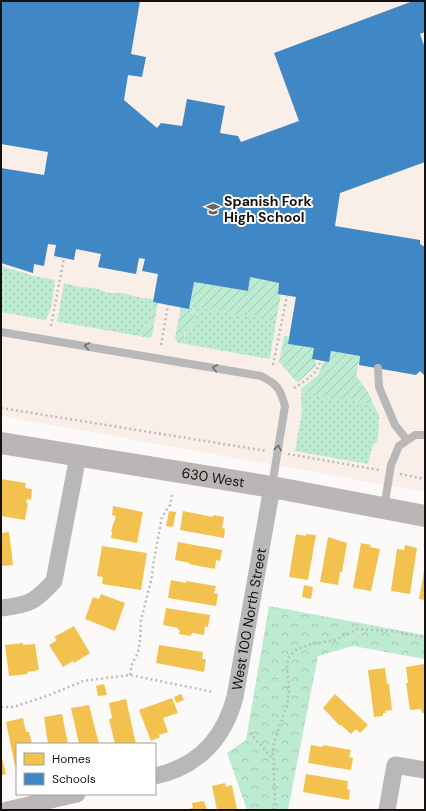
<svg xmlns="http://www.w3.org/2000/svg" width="426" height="811" font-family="'DM Sans',sans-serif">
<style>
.education{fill:#f9eee8}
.grass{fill:url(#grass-dots)}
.park{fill:url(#park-crowns)}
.garden{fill:url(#garden-furrows)}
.homes{fill:#f2c14e}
.schools{fill:#3f88c5}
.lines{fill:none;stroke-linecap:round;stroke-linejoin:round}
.path{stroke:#bebcbb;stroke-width:2.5;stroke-dasharray:2 3;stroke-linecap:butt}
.lane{stroke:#b9b7b7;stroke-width:8}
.street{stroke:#b9b7b7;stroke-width:17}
.secondary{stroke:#b9b6b5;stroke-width:22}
.oneway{stroke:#6f6c6b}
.labels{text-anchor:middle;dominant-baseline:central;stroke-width:4;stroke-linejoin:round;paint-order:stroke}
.poi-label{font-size:14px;font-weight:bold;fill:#15110e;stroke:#fff;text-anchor:start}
.street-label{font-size:14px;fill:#15110e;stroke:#fff}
</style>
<defs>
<pattern id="grass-dots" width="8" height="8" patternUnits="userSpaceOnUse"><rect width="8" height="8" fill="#bdebd2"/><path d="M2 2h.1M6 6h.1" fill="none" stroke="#a2c8b3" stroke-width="1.8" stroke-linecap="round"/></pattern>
<pattern id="park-crowns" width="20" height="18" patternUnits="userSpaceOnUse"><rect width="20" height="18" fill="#bdebd2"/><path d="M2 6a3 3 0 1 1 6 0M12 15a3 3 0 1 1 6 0" fill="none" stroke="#a2c8b3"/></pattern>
<pattern id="garden-furrows" width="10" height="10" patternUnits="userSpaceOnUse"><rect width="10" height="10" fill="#bdebd2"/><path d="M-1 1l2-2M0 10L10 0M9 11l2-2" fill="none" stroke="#a2c8b3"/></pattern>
</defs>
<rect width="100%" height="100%" fill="#fcfaf8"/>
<path class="education" d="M 1,1 L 425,1 L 425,492 L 1,416 Z"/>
<path class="grass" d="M 1,266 L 34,276 L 55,280 C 53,292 53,311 45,320 L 1,312 Z
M 64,283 L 79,287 L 95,288 L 108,293 L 121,293 L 142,298 L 154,299 L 152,321 L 142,328 L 134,335 L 59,322 L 57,321 L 58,317 Z
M 190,304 L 204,309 L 221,310 L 234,315 L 253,315 L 263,320 L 276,321 L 270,357 L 269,359 L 186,344 C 183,328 187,326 195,312 Z
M 301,392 L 311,393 L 331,399 L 351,399 L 374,406 L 379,415 L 378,440 L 372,447 L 368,464 L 295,451 L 302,412 Z"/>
<path class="park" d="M 269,606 L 425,635 L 425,659 L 353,646 L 318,656 L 288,810 L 247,810 L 227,753 L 246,740 Z"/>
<path class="garden" d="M 250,277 L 279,283 L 278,294 L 281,294 L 276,321 L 263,320 L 253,315 L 234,315 L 221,310 L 204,309 L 190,304 C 196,315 201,322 186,329 L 184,334 L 186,344 L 178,343 L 175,338 L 181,307 L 194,282 L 248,291 Z
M 153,302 L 158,303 L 152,336 L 149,338 L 134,335 L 142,328 L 152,321 L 151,317 Z
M 284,336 L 289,336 L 288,344 L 314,348 L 313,359 L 316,360 L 316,366 L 298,382 L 296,381 L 279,362 Z
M 331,351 L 360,356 L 356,376 L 368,392 L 374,406 L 351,399 L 331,399 L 311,393 L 301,392 L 301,389 L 318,375 L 324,361 L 329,362 Z"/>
<path class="homes" d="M 1,479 L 26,483 L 25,488 L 32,489 L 31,500 L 27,499 L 26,503 L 28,503 L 25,520 L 1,516 Z
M 113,506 L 143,512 L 137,543 L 111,538 L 112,532 L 111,531 L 116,516 L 112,515 Z
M 169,511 L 176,512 L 173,527 L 166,526 Z
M 183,511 L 213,517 L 213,515 L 224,517 L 222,528 L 225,529 L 224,538 L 180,530 Z
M 9,532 L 13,565 L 1,566 L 1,533 Z
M 296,534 L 306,536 L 306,534 L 316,535 L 308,580 L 289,577 Z
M 328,537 L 347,543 L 342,572 L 340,572 L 338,585 L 320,582 Z
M 178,542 L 222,550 L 220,561 L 216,560 L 215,569 L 189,564 L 190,563 L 175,560 Z
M 361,543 L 371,545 L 370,547 L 380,549 L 371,591 L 353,588 Z
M 405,545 L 417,548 L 410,594 L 391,591 L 397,549 L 404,550 Z
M 102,546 L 147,553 L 141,590 L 102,584 L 103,577 L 97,576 Z
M 424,571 L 425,571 L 425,600 L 419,599 Z
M 171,580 L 186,583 L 186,581 L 216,586 L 214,593 L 218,594 L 216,606 L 168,598 Z
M 304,585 L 313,587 L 311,599 L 302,597 Z
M 101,594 L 125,603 L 115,631 L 85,619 L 93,597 L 99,599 Z
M 166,608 L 210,615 L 208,627 L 205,626 L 204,635 L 192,633 L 191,636 L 179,634 L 180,630 L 178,630 L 178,628 L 163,625 Z
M 74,626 L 90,653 L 74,663 L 73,661 L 63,667 L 49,645 L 57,640 L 54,637 Z
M 23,643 L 23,645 L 35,644 L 39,670 L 27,672 L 28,674 L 9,676 L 5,645 Z
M 159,645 L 203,652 L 202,659 L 206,659 L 204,672 L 156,663 Z
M 424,664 L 425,675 L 425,713 L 422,713 L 421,709 L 410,710 L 406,683 L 408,683 L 406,667 Z
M 385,668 L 387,684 L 389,684 L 392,710 L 385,711 L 386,713 L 383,713 L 383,716 L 374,717 L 368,670 Z
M 104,684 L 107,695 L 98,696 L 96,686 Z
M 181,694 L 184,700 L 176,703 L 174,697 Z
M 335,694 L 368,725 L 360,733 L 356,729 L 351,734 L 341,725 L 340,726 L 323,708 Z
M 172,698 L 178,713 L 163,718 L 168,732 L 159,735 L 160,737 L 151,741 L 139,710 Z
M 126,699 L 136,744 L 115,744 L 109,719 L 112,718 L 109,703 Z
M 89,705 L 99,744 L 79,744 L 71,708 Z
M 62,714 L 68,744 L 48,744 L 44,717 Z
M 23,718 L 26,732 L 29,732 L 32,744 L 17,744 L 17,766 L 15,766 L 6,722 Z
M 311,745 L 323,747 L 323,745 L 351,750 L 349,757 L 353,758 L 351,770 L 308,763 Z
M 1,754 L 6,774 L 1,775 Z
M 306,774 L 348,781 L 347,789 L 350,790 L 349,800 L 303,792 Z
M 225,783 L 226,787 L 232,785 L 237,810 L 217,810 L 212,786 Z
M 204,801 L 207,810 L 185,810 L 193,808 L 192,803 Z"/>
<path class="schools" d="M 1,1 L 140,1 L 131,54 L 146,57 L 142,77 L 128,75 L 124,100 L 157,128 L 161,123 L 182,126 L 187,99 L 225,106 L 220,133 L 238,136 L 241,142 L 299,121 L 274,53 L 413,1 L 425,1 L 425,32 L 420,34 L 425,48 L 425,162 L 340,193 L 335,226 L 420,240 L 420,244 L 425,247 L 425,376 L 420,371 L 416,375 L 359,365 L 360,356 L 331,351 L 329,362 L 312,359 L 314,348 L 288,344 L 296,297 L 278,294 L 279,283 L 250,277 L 248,291 L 194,282 L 189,309 L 153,302 L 158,274 L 142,271 L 145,259 L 139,258 L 136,274 L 98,267 L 101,254 L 76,249 L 74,260 L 54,256 L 56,245 L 48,244 L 44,266 L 34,264 L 33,273 L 1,263 L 1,168 L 44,175 L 48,152 L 1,144 Z"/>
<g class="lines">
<path class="path" d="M 51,326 L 64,258
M 161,345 L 168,305
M 273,365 L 287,296
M 294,388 C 305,381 318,374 320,361
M 1,408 L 267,451
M 288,454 L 379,470
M 400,474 L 425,479
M 130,675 L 132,664 L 138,653 L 140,641 L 141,620 L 152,577 L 153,565 L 162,517 L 170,505 L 172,495
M 1,707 L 13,707 L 47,696 L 83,681 L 130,675 L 213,692
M 250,733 L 270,756 L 273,757
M 273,810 L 275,802 L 273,746 L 287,705 L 289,690 L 287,666 L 289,657 L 296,650 L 308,645 L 335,640 L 358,629 L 394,631 L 425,638"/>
<path class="lane" d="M 1,332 L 261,376 C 277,384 280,388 285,406 L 272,486
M 378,368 L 379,387 L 395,425 L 407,440
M 384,508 L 391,465 L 399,446 L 415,435 L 425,435"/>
<g class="street">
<path d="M 1,608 C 29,605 35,602 54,581 L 78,456"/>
<path id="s1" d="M 155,776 C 197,767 224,739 235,697 L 272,487"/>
<path d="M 7,810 L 77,794"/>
<path d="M 387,810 L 395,765 L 425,770"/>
</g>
<path class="secondary" id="s2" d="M 1,443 L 272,487 L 425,516"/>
</g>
<defs><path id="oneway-chevron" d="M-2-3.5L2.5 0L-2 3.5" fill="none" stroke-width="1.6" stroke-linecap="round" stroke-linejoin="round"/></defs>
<g class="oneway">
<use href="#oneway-chevron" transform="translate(87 346) rotate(-170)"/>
<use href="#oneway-chevron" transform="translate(215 368) rotate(-170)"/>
<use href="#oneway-chevron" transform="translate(278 448) rotate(-81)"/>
</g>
<defs>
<g id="school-bare" transform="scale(1.08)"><path d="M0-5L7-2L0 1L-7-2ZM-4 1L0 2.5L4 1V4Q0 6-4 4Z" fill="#666360" stroke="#fff" stroke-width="2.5" paint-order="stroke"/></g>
</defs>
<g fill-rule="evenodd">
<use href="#school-bare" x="213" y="209"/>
</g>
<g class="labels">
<g class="poi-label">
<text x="224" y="201">Spanish Fork<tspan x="224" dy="16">High School</tspan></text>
</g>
<g class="street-label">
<text stroke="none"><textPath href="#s2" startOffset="215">630 West</textPath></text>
<text stroke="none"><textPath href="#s1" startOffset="198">West 100 North Street</textPath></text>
</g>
</g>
<rect width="426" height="811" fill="none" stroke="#15110e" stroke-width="4"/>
<rect x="16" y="743" width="140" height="52" fill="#ffffff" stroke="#a1a09f"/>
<rect x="24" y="753" width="20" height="12" fill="#f2c14e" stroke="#a1a09f"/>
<text x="52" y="763" font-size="12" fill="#15110e">Homes</text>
<rect x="24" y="773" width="20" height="12" fill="#3f88c5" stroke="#a1a09f"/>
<text x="52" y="783" font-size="12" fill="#15110e">Schools</text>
</svg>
